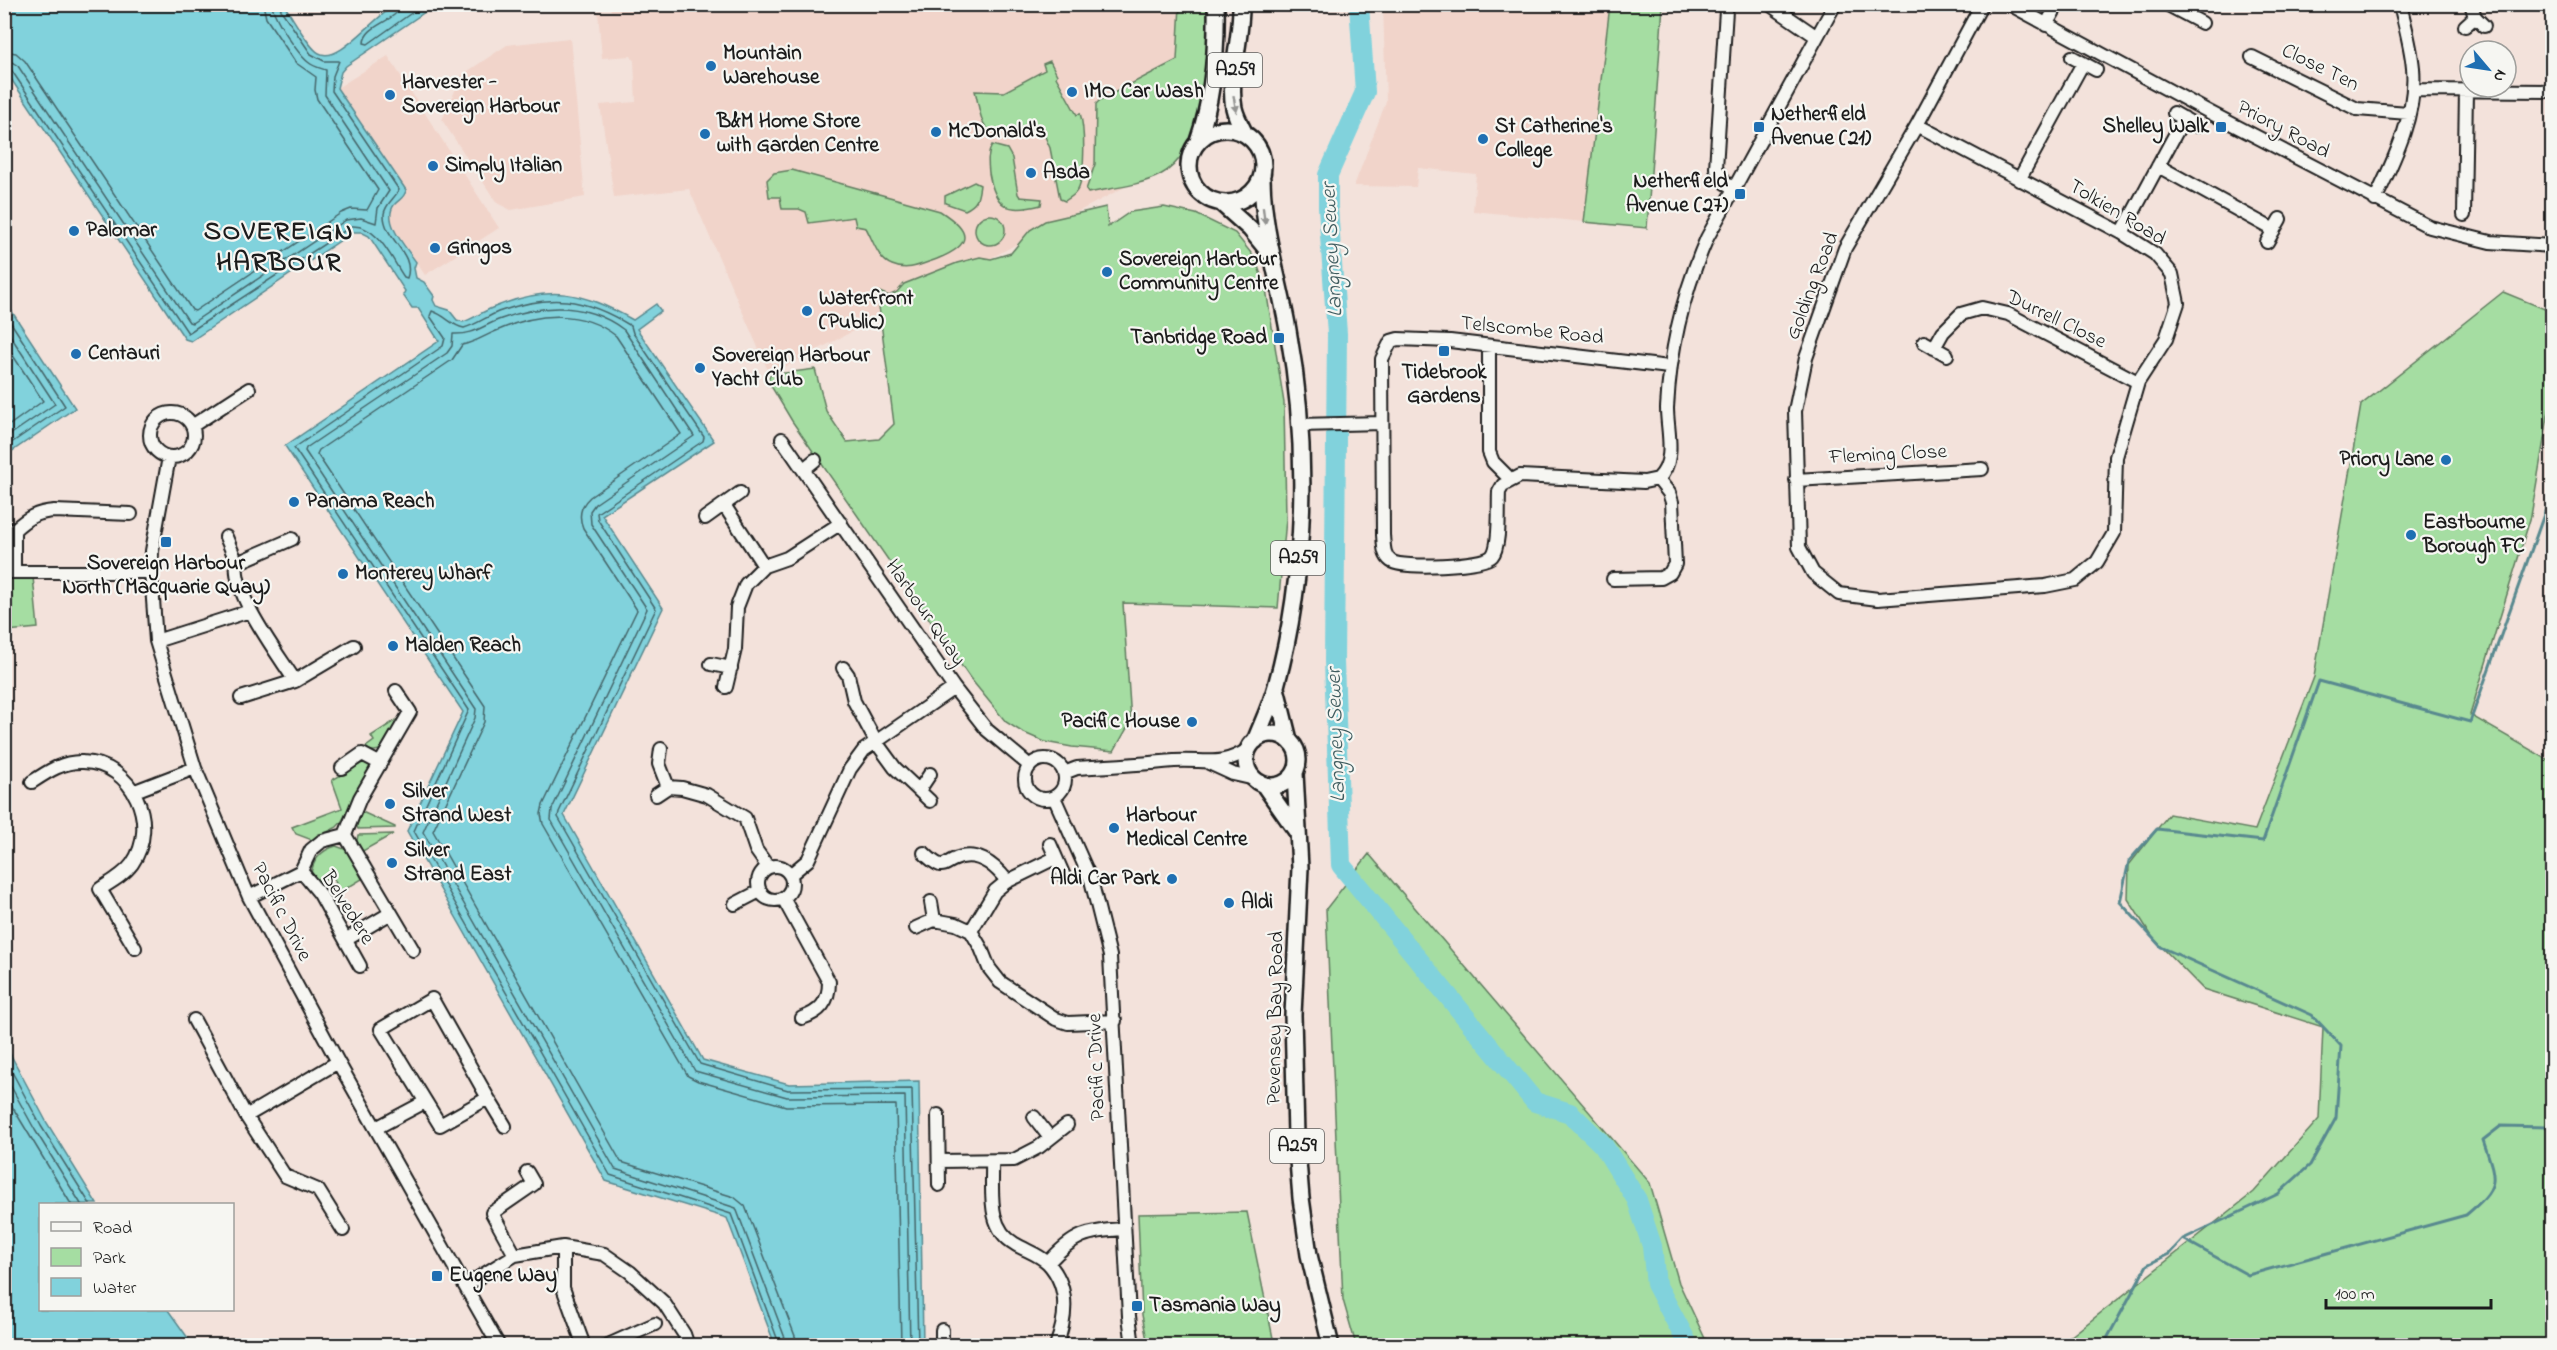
<svg xmlns="http://www.w3.org/2000/svg" width="2557" height="1350" font-family="'Indie Flower',sans-serif">
<style>
.built{fill:#f1d4ca}
.green{fill:#a5dda2;stroke:#607c5f;stroke-width:1.5}
.water{fill:#81d2dc;stroke:#59898f;stroke-width:1.5}
.lines{fill:none;stroke-linecap:round;stroke-linejoin:round}
.shore{stroke:#446569;stroke-width:1.5}
.stream{stroke:#59898f;stroke-width:3}
.river{stroke:#81d2dc;stroke-width:20}
.minor-casing{stroke:#1c1c1c;stroke-width:16}
.major-casing{stroke:#1c1c1c;stroke-width:20}
.minor{stroke:#f6f6f2;stroke-width:12}
.major{stroke:#f6f6f2;stroke-width:15}
.oneway{fill:#949492}
.poi-dot{fill:#1f6fb2;stroke:#f6f6f2;stroke-width:2}
.labels{text-anchor:middle;dominant-baseline:central;stroke-width:4.5;stroke-linejoin:round;paint-order:stroke}
.shield{fill:#f6f6f2;stroke:#5d5d5c;stroke-width:1.5}
.shield-label{font-size:20px;font-weight:bold;fill:#1c1c1c}
.poi-label{font-size:21px;font-weight:bold;fill:#1c1c1c;stroke:#f6f6f2;text-anchor:start}
.street-label{font-size:21px;fill:#1c1c1c;stroke:#f6f6f2}
.water-label{font-size:22px;font-style:italic;fill:#3f5c5f;stroke:#f6f6f2}
.district-label{font-size:27px;font-weight:bold;letter-spacing:1.5px;fill:#1c1c1c;stroke:#f6f6f2}
</style>
<rect width="100%" height="100%" fill="#f3e2db"/>
<filter id="ink" filterUnits="userSpaceOnUse"><feTurbulence type="fractalNoise" baseFrequency=".0167" numOctaves="2"/><feDisplacementMap in="SourceGraphic" scale="12" xChannelSelector="R" yChannelSelector="G"/><feConvolveMatrix kernelMatrix="1 2 1 2 8 2 1 2 1" color-interpolation-filters="sRGB"/></filter>
<g filter="url(#ink)">
<path class="built" d="M 609,4 L 1185,5 L 1184,55 L 1153,172 L 770,375 L 689,189 L 614,197 L 600,105 L 636,102 L 634,61 L 631,56 L 602,58 L 598,12 L 611,11 Z
M 1383,5 L 1610,5 L 1584,222 L 1473,211 L 1476,174 L 1418,168 L 1416,187 L 1354,186 L 1386,102 Z
M 570,38 L 585,197 L 511,210 L 497,203 L 442,120 L 462,75 L 507,45 Z
M 388,56 L 499,228 L 425,275 L 392,226 L 390,214 L 395,205 L 405,195 L 337,88 Z"/>
<path class="green" d="M 1180,5 L 1211,5 C 1208,52 1209,150 1160,175 C 1139,186 1112,188 1088,193 L 1086,190 L 1095,164 L 1096,104 L 1100,100 L 1177,60 Z
M 1610,5 L 1663,5 L 1647,228 L 1584,222 Z
M 1050,61 L 1057,75 L 1056,77 L 1077,115 L 1080,113 C 1085,129 1086,180 1076,192 C 1074,196 1068,198 1065,201 L 1060,199 L 1050,148 L 1043,132 C 1035,129 1028,128 1019,128 C 1007,129 992,139 984,124 C 979,115 978,101 975,91 L 1004,92 L 1045,70 L 1043,64 Z
M 992,145 L 1007,149 L 1012,158 L 1018,194 L 1020,197 L 1042,199 L 1041,205 C 1007,214 995,207 989,173 C 988,163 987,154 992,145 Z
M 792,170 L 940,211 C 971,231 974,244 937,259 C 922,264 908,272 892,265 C 878,260 873,240 866,228 L 856,226 L 854,217 L 809,223 L 806,212 L 799,209 L 782,209 L 780,197 L 769,197 L 767,180 L 774,173 Z
M 974,182 L 980,185 C 978,198 978,204 965,210 L 945,203 L 945,196 Z
M 1106,207 L 1108,227 L 1130,212 L 1164,207 L 1196,214 L 1235,233 L 1255,258 L 1266,289 L 1284,403 L 1286,519 L 1278,608 L 1123,603 L 1131,721 L 1114,751 L 1072,747 L 1045,742 L 1022,732 L 1006,722 L 970,678 L 792,421 L 768,381 L 770,375 L 815,369 L 826,411 L 847,442 L 879,439 L 894,424 L 877,291 L 889,296 L 897,292 L 904,284 L 957,263 L 980,257 L 991,259 L 1011,253 L 1030,230 L 1045,221 Z
M975 230a15 15 0 1 1 30 0a15 15 0 1 1-30 0Z
M 2503,292 L 2552,312 L 2552,393 L 2531,516 L 2470,715 L 2552,762 L 2552,1345 L 2060,1345 L 2254,1192 L 2319,1119 L 2323,1027 L 2203,989 L 2153,938 L 2128,899 L 2129,865 L 2169,814 L 2255,830 L 2314,677 L 2361,405 Z
M 33,577 L 38,628 L 7,631 L 4,580 Z
M 404,715 C 397,728 386,757 369,750 L 366,747 L 374,741 L 371,736 Z
M 366,761 L 370,766 L 369,770 L 342,821 L 337,827 L 312,840 L 296,834 L 292,827 L 342,808 L 332,780 Z
M 360,811 L 395,827 L 395,828 L 358,829 L 356,823 Z
M 393,834 L 361,852 L 357,841 L 358,835 Z
M 336,846 L 347,850 L 362,879 L 329,899 L 327,895 L 328,889 L 336,883 L 333,877 L 319,881 L 311,875 C 312,861 321,850 336,846 Z
M 1369,854 L 1650,1183 L 1679,1283 L 1708,1345 L 1356,1345 L 1343,1300 L 1326,909 Z
M 1247,1212 L 1274,1343 L 1265,1346 L 1148,1345 L 1142,1315 L 1138,1214 Z"/>
<path class="water" d="M 4,5 L 284,5 C 292,16 308,47 319,53 C 340,65 376,12 398,5 C 408,1 424,4 435,5 L 346,66 L 341,72 L 337,88 L 406,190 C 405,198 399,199 394,205 C 382,222 406,247 416,262 L 414,268 L 416,278 L 424,282 L 434,296 L 433,300 L 436,306 L 449,310 L 457,320 L 463,322 C 473,319 482,312 492,308 C 550,284 581,291 633,320 L 656,304 L 661,311 L 637,329 L 714,441 L 602,515 L 663,608 L 564,815 L 703,1060 L 789,1084 L 919,1081 L 923,1345 L 775,1345 L 727,1218 L 606,1181 L 407,831 L 463,712 L 285,446 L 439,341 L 418,308 L 412,308 L 403,295 L 405,291 L 369,236 L 361,232 L 353,232 L 191,341 L 185,339 L 5,70 Z
M 5,301 L 75,408 L 5,456 L 4,456 Z
M 5,1044 L 47,1123 L 97,1204 L 40,1204 L 40,1310 L 168,1310 L 193,1345 L 5,1345 Z"/>
<g class="lines">
<path class="shore" d="M 401,4 C 398,22 365,24 364,43 L 368,44 L 424,4
M 4,51 L 16,53 L 25,61 L 192,310 L 195,311 L 341,213 L 351,209 L 367,210 L 378,190 L 317,99 L 315,90 L 316,77 L 296,63 L 266,18 L 263,4
M 4,60 L 12,62 L 18,66 L 189,322 L 192,323 L 346,220 L 361,218 L 376,223 L 378,208 L 389,191 L 325,95 L 326,70 C 320,68 314,67 308,62 C 298,54 273,17 272,4
M 4,68 L 12,71 L 188,333 L 352,226 C 378,225 391,258 404,277 L 407,278 C 416,253 383,239 384,214 C 385,204 395,198 399,190 L 332,91 L 333,76 L 339,61 L 324,61 L 311,54 L 281,10 L 280,4
M 4,312 L 65,406 L 4,448
M 4,326 L 55,404 L 4,439
M 4,342 L 43,401 L 4,429
M 4,1057 L 41,1126 L 90,1204
M 4,1074 L 35,1130 L 81,1204
M 4,1093 L 71,1204
M 780,1346 L 731,1214 L 610,1175 L 414,831 L 469,710 L 294,448 L 443,346 L 445,338 L 430,316 L 432,311 C 447,316 450,325 464,328 C 476,325 486,317 498,312 C 550,293 584,297 631,326 L 633,333 L 704,437 L 703,441 L 597,513 L 598,520 L 656,609 L 559,812 L 558,817 L 700,1064 L 788,1090 L 912,1089 L 918,1346
M 788,1346 L 736,1208 L 615,1169 L 423,832 L 475,718 L 476,709 L 305,451 L 306,448 L 447,353 L 452,346 L 453,334 C 475,335 481,326 501,319 C 543,304 587,302 624,330 L 694,436 L 595,504 L 590,511 L 591,524 L 647,609 L 552,809 L 551,820 L 695,1071 L 787,1097 L 905,1096 L 910,1346
M 797,1346 L 795,1336 L 745,1206 L 734,1197 L 621,1162 L 433,831 L 484,722 L 485,706 L 317,454 L 319,450 L 452,360 L 462,345 C 477,342 487,334 501,329 C 538,313 582,309 616,336 L 681,434 L 590,497 C 580,506 578,516 583,528 L 637,610 L 543,805 L 541,814 L 543,824 L 688,1076 L 698,1081 L 786,1106 L 896,1105 L 901,1346"/>
<path class="stream" d="M 2183,1239 L 2248,1275 L 2466,1215 C 2501,1186 2497,1181 2483,1140 L 2501,1126 L 2550,1127 L 2552,1125
M 2103,1346 L 2147,1265 L 2169,1254 L 2183,1239 L 2278,1194 L 2310,1165 L 2336,1118 L 2341,1046 L 2312,1015 L 2161,947 L 2120,902 L 2129,861 L 2157,829 L 2263,841 L 2319,681 L 2470,722 L 2552,492"/>
<path class="river" d="M 1359,4 L 1365,92 L 1328,175 L 1328,207 L 1337,334 L 1334,661 L 1341,865 L 1535,1102 L 1570,1113 L 1603,1145 L 1637,1200 L 1652,1246 L 1656,1284 L 1689,1346"/>
<g class="minor-casing">
<path id="minor" d="M 1729,4 L 1726,10 L 1716,168 L 1725,183 L 1734,188
M 1769,4 L 1817,37
M 2009,4 L 2211,113 L 2430,227 L 2490,242 L 2552,246
M 2166,4 L 2202,23
M 2471,4 L 2475,17 L 2484,26
M 2046,25 L 2058,4
M 2465,26 L 2475,17
M 2072,57 L 2096,70
M 2252,57 L 2357,109 L 2408,113
M 2413,90 L 2552,91
M 2174,113 L 2197,126
M 1917,125 L 2122,233 L 2155,254 L 2172,274 L 2178,303 L 2166,339 L 2138,382 L 2116,457 L 2114,533 L 2097,562 L 2075,580 L 2045,586 L 1878,599 L 1839,594 L 1813,573 L 1799,547 L 1795,411 L 1806,358 L 1845,248 L 1917,125 L 1982,4
M 2158,166 L 2274,230
M 2019,180 L 2083,63
M 2375,200 C 2394,160 2417,114 2413,68 C 2411,46 2405,26 2400,4
M 2464,215 L 2466,91
M 2122,233 L 2184,118
M 2267,242 L 2280,219
M 1924,342 L 1947,355
M 1489,346 L 1489,452 L 1493,462 L 1510,479
M 1934,348 L 1943,332 L 1961,314 L 1982,308 L 2008,314 L 2138,382
M150 435a22 22 0 1 1 44 0a22 22 0 1 1-44 0Z
M 1299,425 L 1382,423
M 192,426 L 249,389
M 782,439 L 954,688 L 987,730 L 1030,766
M 169,457 L 152,551 L 151,572 L 156,641 L 195,768 L 249,897 L 338,1062 L 499,1346
M 804,469 L 815,460
M 1658,479 L 1644,482 L 1520,476 L 1503,485 L 1499,492 C 1498,507 1501,546 1492,556 C 1483,566 1402,569 1391,561 C 1383,555 1384,545 1383,535 L 1382,359 L 1391,341 L 1398,339 L 1450,341 L 1669,367
M 1658,479 C 1677,460 1667,432 1667,408 C 1670,347 1683,293 1707,238 L 1835,4
M 1796,480 L 1982,469
M 724,505 L 764,566
M 705,518 L 740,493
M 226,537 L 237,563
M 292,539 L 237,563 C 232,594 278,654 295,681 L 354,646
M 14,571 L 14,530 C 27,518 37,512 54,511 L 131,514
M 4,572 L 151,572
M 1613,579 L 1661,578 L 1670,573 L 1675,564 L 1672,502 L 1669,493 L 1658,479
M 156,641 L 250,611
M 711,664 L 731,668
M 843,668 L 848,675 L 854,701 L 876,742 L 895,768 L 930,801
M 726,687 L 735,649 L 737,607 L 746,584 L 764,566 L 787,558 L 841,523
M 241,698 L 295,681
M 661,749 L 659,764 L 668,787
M1025 779a20 20 0 1 1 40 0a20 20 0 1 1-40 0Z
M 1209,763 L 1233,774 L 1255,779
M 342,768 L 362,754 L 379,763
M 1064,773 L 1077,768 C 1110,766 1142,764 1174,761 C 1207,759 1219,768 1249,749
M 32,782 C 47,772 63,761 83,762 C 133,763 160,824 132,864 C 124,875 111,882 100,889 L 135,948
M 920,789 L 930,774
M 135,791 L 195,768
M 656,795 L 668,787 L 682,788 L 707,795 L 745,818 L 756,850 L 768,867
M 1054,797 L 1091,880 L 1110,956 L 1129,1316 L 1133,1346
M 345,835 L 360,798 L 410,712 L 396,691
M 345,835 L 413,950
M 1050,844 L 1064,876
M 924,853 C 928,857 934,863 940,865 C 945,866 948,862 953,860 C 975,849 994,864 1007,881
M758 883a17 17 0 1 1 34 0a17 17 0 1 1-34 0Z
M 301,871 L 320,894 L 360,966
M 790,875 L 808,860 L 850,769 L 864,750 L 954,688
M 249,897 L 301,871 L 311,850 L 322,841 L 345,835
M 783,898 L 829,982 C 829,1002 820,1012 802,1018
M 931,902 L 934,920
M 735,904 L 760,891
M 916,928 L 934,920 L 956,924 L 971,931 L 981,948 L 989,968 L 1000,982 L 1056,1019 L 1068,1023 L 1115,1021
M 971,931 L 995,891 L 1006,882 L 1055,858
M 352,936 L 391,913
M 194,1020 L 246,1116 L 285,1176 L 318,1190 L 343,1230
M 488,1098 L 432,999 L 381,1029 L 440,1125 L 488,1098 L 505,1126
M 938,1115 L 939,1185
M 246,1116 L 338,1062
M 1034,1117 L 1050,1138
M 376,1128 L 425,1102
M 939,1161 L 1014,1160 L 1039,1147 L 1067,1125
M 992,1162 C 993,1190 986,1228 1015,1244 C 1027,1251 1038,1254 1048,1263 C 1074,1234 1087,1231 1124,1229
M 563,1247 L 563,1288 L 584,1346
M 515,1255 L 492,1213 L 534,1184 L 527,1172
M 1048,1263 C 1070,1287 1067,1317 1056,1346
M 465,1286 L 515,1255 L 563,1247 L 604,1254 L 630,1272 L 664,1303 L 684,1334 L 688,1346
M 942,1330 L 942,1346
M 606,1346 L 655,1324"/>
</g>
<g class="major-casing">
<path id="major" d="M 1241,4 C 1242,37 1228,79 1234,108 C 1236,117 1241,126 1245,134
M1189 166a37 37 0 1 1 74 0a37 37 0 1 1-74 0Z
M 1198,141 C 1213,98 1217,50 1216,4
M 1222,204 L 1250,229 L 1268,251
M 1276,688 L 1289,740
M1246 760a26 26 0 1 1 52 0a26 26 0 1 1-52 0Z
M 1255,741 C 1262,723 1271,705 1276,686 C 1307,575 1309,444 1288,330 C 1279,278 1263,233 1262,179
M 1295,773 L 1300,868 L 1293,1015 L 1296,1136 L 1301,1198 L 1309,1255 L 1331,1346
M 1264,785 L 1297,832"/>
</g>
<use href="#minor" class="minor"/>
<use href="#major" class="major"/>
</g>
<defs><path id="oneway-solid" d="M-6-.8H1V-3.2L6.5 0L1 3.2V.8H-6Z" transform="scale(1.5)"/></defs>
<g class="oneway">
<use href="#oneway-solid" transform="translate(1235 104) rotate(80)"/>
<use href="#oneway-solid" transform="translate(1264 216) rotate(83)"/>
</g>
</g>
<g class="poi-dot">
<circle cx="711" cy="66" r="6"/>
<circle cx="1072" cy="92" r="6"/>
<circle cx="390" cy="95" r="6"/>
<rect x="1753" y="121" width="12" height="12" rx="3"/>
<rect x="2215" y="121" width="12" height="12" rx="3"/>
<circle cx="936" cy="132" r="6"/>
<circle cx="705" cy="134" r="6"/>
<circle cx="1483" cy="139" r="6"/>
<circle cx="433" cy="166" r="6"/>
<circle cx="1031" cy="173" r="6"/>
<rect x="1734" y="188" width="12" height="12" rx="3"/>
<circle cx="74" cy="231" r="6"/>
<circle cx="435" cy="248" r="6"/>
<circle cx="1107" cy="272" r="6"/>
<circle cx="807" cy="311" r="6"/>
<rect x="1273" y="332" width="12" height="12" rx="3"/>
<rect x="1438" y="345" width="12" height="12" rx="3"/>
<circle cx="76" cy="354" r="6"/>
<circle cx="700" cy="368" r="6"/>
<circle cx="2446" cy="460" r="6"/>
<circle cx="294" cy="502" r="6"/>
<circle cx="2411" cy="535" r="6"/>
<rect x="160" y="536" width="12" height="12" rx="3"/>
<circle cx="343" cy="574" r="6"/>
<circle cx="393" cy="646" r="6"/>
<circle cx="1192" cy="722" r="6"/>
<circle cx="390" cy="804" r="6"/>
<circle cx="1114" cy="828" r="6"/>
<circle cx="392" cy="863" r="6"/>
<circle cx="1172" cy="879" r="6"/>
<circle cx="1229" cy="903" r="6"/>
<rect x="431" y="1270" width="12" height="12" rx="3"/>
<rect x="1131" y="1300" width="12" height="12" rx="3"/>
</g>
<g class="labels">
<g class="shield">
<rect x="1208" y="53" width="54" height="34" rx="4.5"/>
<rect x="1271" y="541" width="54" height="34" rx="4.5"/>
<rect x="1270" y="1129" width="54" height="34" rx="4.5"/>
</g>
<g class="shield-label">
<text x="1235" y="70">A259</text>
<text x="1298" y="558">A259</text>
<text x="1297" y="1146">A259</text>
</g>
<g class="poi-label">
<text x="723" y="54">Mountain<tspan x="723" dy="24">Warehouse</tspan></text>
<text x="402" y="83">Harvester -<tspan x="402" dy="24">Sovereign Harbour</tspan></text>
<text x="1084" y="92">IMO Car Wash</text>
<text x="1771" y="115">Netherfield<tspan x="1771" dy="24">Avenue (21)</tspan></text>
<text x="717" y="122">B&amp;M Home Store<tspan x="717" dy="24">with Garden Centre</tspan></text>
<text x="1495" y="127">St Catherine's<tspan x="1495" dy="24">College</tspan></text>
<text x="2209" y="127" text-anchor="end">Shelley Walk</text>
<text x="948" y="132">McDonald's</text>
<text x="445" y="166">Simply Italian</text>
<text x="1043" y="173">Asda</text>
<text x="1728" y="182" text-anchor="end">Netherfield<tspan x="1728" dy="24">Avenue (27)</tspan></text>
<text x="86" y="231">Palomar</text>
<text x="447" y="248">Gringos</text>
<text x="1119" y="260">Sovereign Harbour<tspan x="1119" dy="24">Community Centre</tspan></text>
<text x="819" y="299">Waterfront<tspan x="819" dy="24">(Public)</tspan></text>
<text x="1267" y="338" text-anchor="end">Tanbridge Road</text>
<text x="88" y="354">Centauri</text>
<text x="712" y="356">Sovereign Harbour<tspan x="712" dy="24">Yacht Club</tspan></text>
<text x="1444" y="373" text-anchor="middle">Tidebrook<tspan x="1444" dy="24">Gardens</tspan></text>
<text x="2434" y="460" text-anchor="end">Priory Lane</text>
<text x="306" y="502">Panama Reach</text>
<text x="2423" y="523">Eastbourne<tspan x="2423" dy="24">Borough FC</tspan></text>
<text x="166" y="564" text-anchor="middle">Sovereign Harbour<tspan x="166" dy="24">North (Macquarie Quay)</tspan></text>
<text x="355" y="574">Monterey Wharf</text>
<text x="405" y="646">Malden Reach</text>
<text x="1180" y="722" text-anchor="end">Pacific House</text>
<text x="402" y="792">Silver<tspan x="402" dy="24">Strand West</tspan></text>
<text x="1126" y="816">Harbour<tspan x="1126" dy="24">Medical Centre</tspan></text>
<text x="404" y="851">Silver<tspan x="404" dy="24">Strand East</tspan></text>
<text x="1160" y="879" text-anchor="end">Aldi Car Park</text>
<text x="1241" y="903">Aldi</text>
<text x="449" y="1276">Eugene Way</text>
<text x="1149" y="1306">Tasmania Way</text>
</g>
<g class="street-label">
<text transform="translate(2320 68) rotate(26)">Close Ten</text>
<text transform="translate(2283 130) rotate(28)">Priory Road</text>
<text transform="translate(2117 213) rotate(31)">Tolkien Road</text>
<text transform="translate(1813 286) rotate(-69)">Golding Road</text>
<text transform="translate(2056 320) rotate(26)">Durrell Close</text>
<text transform="translate(1532 331) rotate(6)">Telscombe Road</text>
<text transform="translate(1888 455) rotate(-3)">Fleming Close</text>
<text transform="translate(925 613) rotate(55)">Harbour Quay</text>
<text transform="translate(347 908) rotate(58)">Belvedere</text>
<text transform="translate(281 912) rotate(63)">Pacific Drive</text>
<text transform="translate(1276 1018) rotate(-89)">Pevensey Bay Road</text>
<text transform="translate(1097 1067) rotate(-92)">Pacific Drive</text>
</g>
<g class="water-label">
<text transform="translate(1333 250) rotate(-93)">Langney Sewer</text>
<text transform="translate(1337 735) rotate(-92)">Langney Sewer</text>
</g>
<g class="district-label">
<text x="279" y="232">SOVEREIGN<tspan x="279" dy="31">HARBOUR</tspan></text>
</g>
</g>
<rect width="2557" height="1350" fill="none" stroke="#f6f6f2" stroke-width="24"/>
<rect x="12" y="12" width="2533" height="1326" fill="none" stroke="#1c1c1c" stroke-width="2" filter="url(#ink)"/>
<rect x="39" y="1203" width="195" height="108" fill="#f6f6f2" stroke="#9f9f9c" stroke-width="1.5"/>
<rect x="51" y="1222" width="30" height="9" fill="#f6f6f2" stroke="#9f9f9c" stroke-width="1.5"/>
<text x="93" y="1233" font-size="18" fill="#1c1c1c">Road</text>
<rect x="51" y="1248" width="30" height="18" fill="#a5dda2" stroke="#9f9f9c" stroke-width="1.5"/>
<text x="93" y="1263" font-size="18" fill="#1c1c1c">Park</text>
<rect x="51" y="1278" width="30" height="18" fill="#81d2dc" stroke="#9f9f9c" stroke-width="1.5"/>
<text x="93" y="1293" font-size="18" fill="#1c1c1c">Water</text>
<g transform="translate(2488 69) rotate(119)"><circle r="28" fill="#f6f6f2" stroke="#9f9f9c" stroke-width="1.5"/>
<path d="M0-4.5L10 22L0 15L-10 22Z" fill="#1f6fb2"/>
<text y="-9" font-size="16" font-weight="bold" text-anchor="middle" fill="#1c1c1c">N</text>
</g>
<path d="M2326 1299v9h165v-9" fill="none" stroke="#1c1c1c" stroke-width="3"/>
<text x="2335" y="1299" font-size="18" fill="#1c1c1c" stroke="#f6f6f2" stroke-width="4.5" paint-order="stroke">100 m</text>
</svg>
